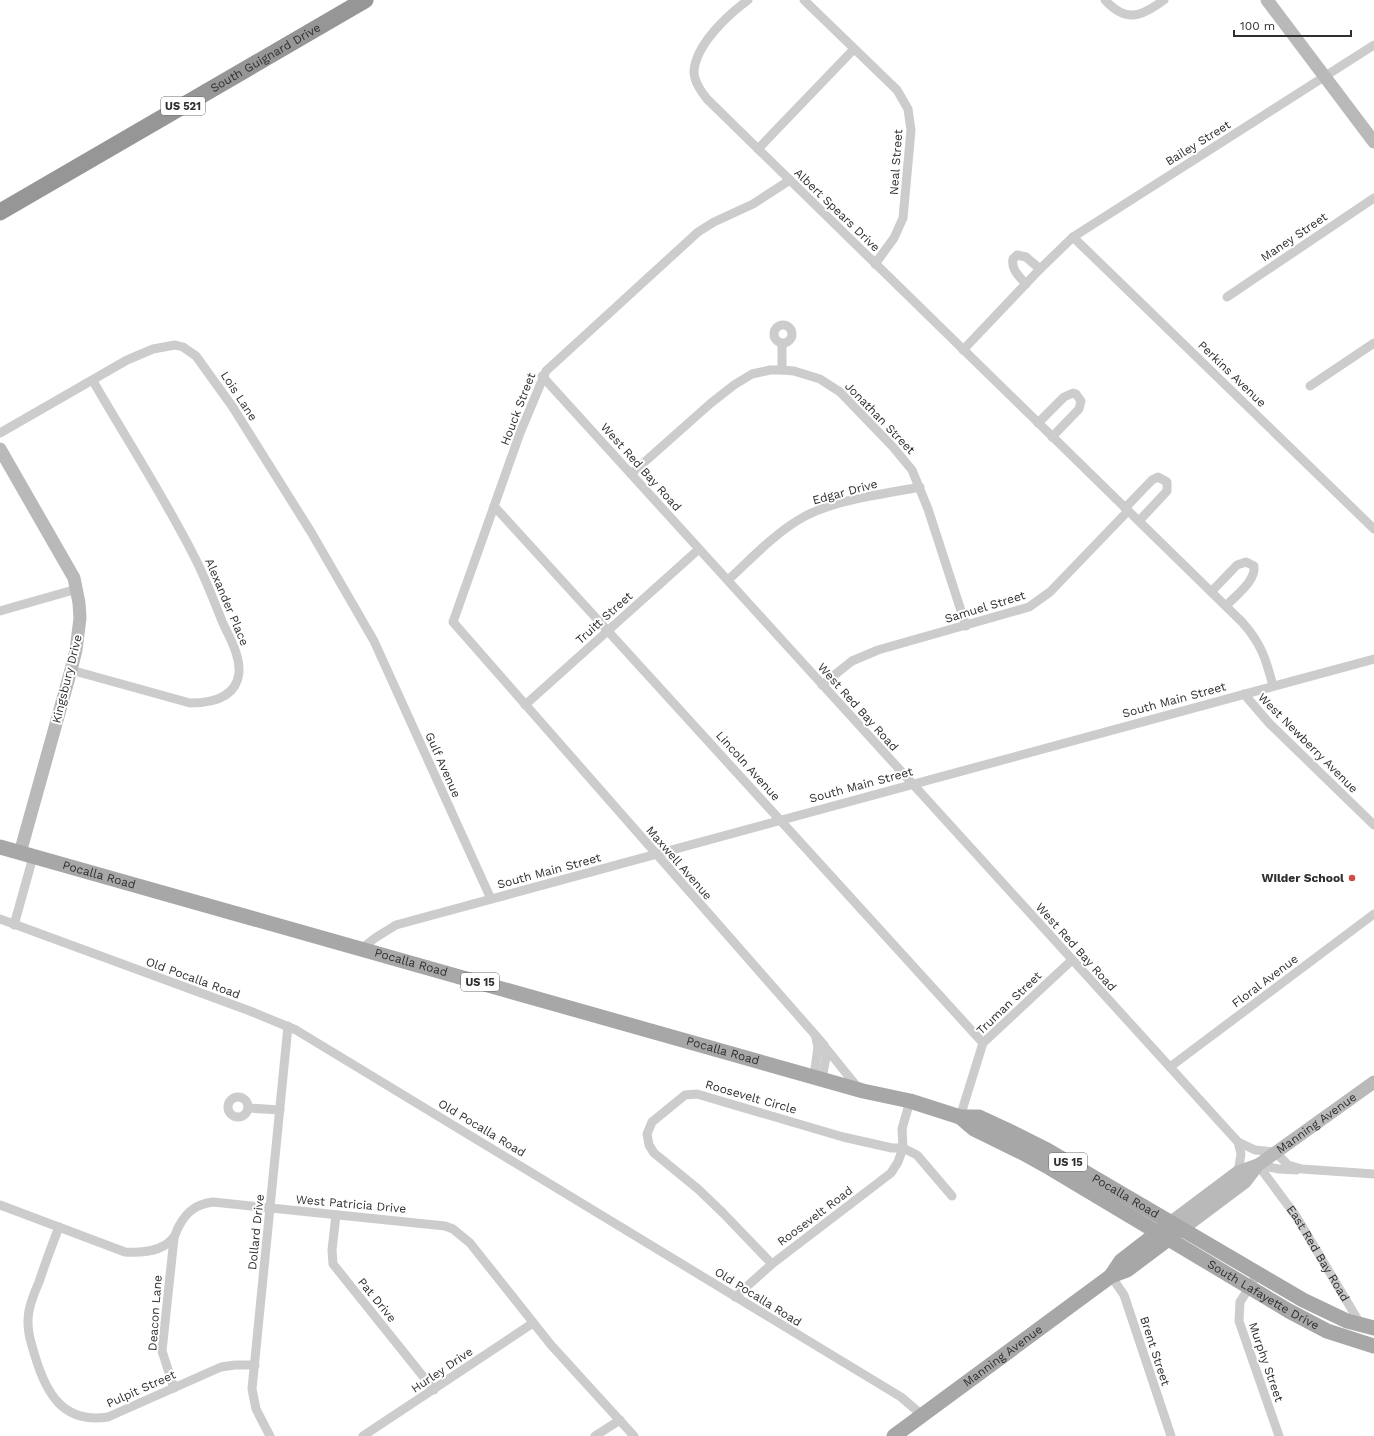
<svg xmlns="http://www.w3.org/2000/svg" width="1374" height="1436" font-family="'Work Sans',sans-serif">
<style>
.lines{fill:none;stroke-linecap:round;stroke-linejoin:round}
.street{stroke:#ccc;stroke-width:9}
.secondary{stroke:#b9b9b9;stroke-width:13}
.primary{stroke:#a7a7a7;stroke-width:15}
.highway{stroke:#969696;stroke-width:17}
.poi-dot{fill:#d14b46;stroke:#fff;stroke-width:1.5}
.labels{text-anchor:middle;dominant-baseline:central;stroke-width:4;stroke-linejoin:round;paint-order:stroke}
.shield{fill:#fff;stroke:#6d6d6d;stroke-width:1}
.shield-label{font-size:11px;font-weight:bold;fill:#2f2f2f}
.street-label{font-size:12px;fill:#2f2f2f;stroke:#fff}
.poi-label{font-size:12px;font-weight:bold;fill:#2f2f2f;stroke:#fff;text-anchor:end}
</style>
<rect width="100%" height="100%" fill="#fff"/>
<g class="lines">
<g class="street">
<path d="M 748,0 C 728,15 696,44 694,71 C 694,82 701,91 707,99 L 1242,622 C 1261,643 1266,659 1273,686"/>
<path d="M 804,0 L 897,90 L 908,109 L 911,130 L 903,218 L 894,238 L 875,264"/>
<path d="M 1105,0 C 1126,23 1141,17 1164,0"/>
<path d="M 758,149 L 854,49"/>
<path d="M 790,180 L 753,204 L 714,222 L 698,232 L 546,371 L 520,433 L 453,622 L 824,1045 L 826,1057 L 822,1079"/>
<path d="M 1073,237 L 1374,529"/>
<path d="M 1026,284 C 1019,276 1011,270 1013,259 L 1017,255 L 1026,257 L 1040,269"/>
<path d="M 1227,297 L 1374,198"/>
<circle cx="783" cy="334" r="9"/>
<path d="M 782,344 L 782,370"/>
<path d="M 963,350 L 1040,269 L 1073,237 L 1374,45"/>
<path d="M 542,376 L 1238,1142 L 1255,1150 L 1275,1152 L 1288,1165 L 1302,1169 L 1374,1174"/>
<path d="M 1310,386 L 1374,343"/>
<path d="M 1038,423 L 1064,397 L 1073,393 L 1076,394 L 1081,401 L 1079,409 L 1052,437"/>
<path d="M 0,433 L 127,360 L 153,349 L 175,345 L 183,347 L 196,356 L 232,406 L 311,532 L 374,641 L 491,899"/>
<path d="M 631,474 L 711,403 L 734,385 L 752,374 L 770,370 L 782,370 L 794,371 L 820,379 L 840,392 L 893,447 L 912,470 L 928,509 L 966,626"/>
<path d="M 494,506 L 983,1043"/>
<path d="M 1125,508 L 1152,480 L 1158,477 L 1167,482 L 1167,491 L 1139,521"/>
<path d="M 728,580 C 750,560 773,535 800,519 C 831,500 884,494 920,487"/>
<path d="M 1212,591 L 1237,565 L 1246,562 L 1254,566 C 1256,581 1236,595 1226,606"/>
<path d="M 0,611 L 77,589"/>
<path d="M 71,670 L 190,703 C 211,703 236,698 239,673 C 240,654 229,637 222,621 C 214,601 206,580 196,560 C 165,498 127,440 93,381"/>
<path d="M 822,685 L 852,661 L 878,650 L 1029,607 L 1050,592 L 1128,511"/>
<path d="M 1244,694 L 1269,723 L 1374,825"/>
<path d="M 525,705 L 699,549"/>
<path d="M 0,919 L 250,1011 L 296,1030 L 901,1397 L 922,1415"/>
<path d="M 14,925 L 33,857"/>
<path d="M 361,949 L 375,938 L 396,925 L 1374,659"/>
<path d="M 825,1047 L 859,1089"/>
<path d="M 1170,1067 L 1374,914"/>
<path d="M 814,1076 L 818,1047 L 816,1038"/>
<circle cx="238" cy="1107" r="10"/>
<path d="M 910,1101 L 902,1129 L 903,1148 L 917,1155 L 952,1196"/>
<path d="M 248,1108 L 280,1110"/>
<path d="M 960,1117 L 983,1043 L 1072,960"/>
<path id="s1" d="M 1258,1165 L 1296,1216 L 1361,1325"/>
<path d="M 1258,1165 L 1279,1169 L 1297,1170"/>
<path d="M 1238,1172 L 1241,1154 L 1238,1142"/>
<path d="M 0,1205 L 125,1252 C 141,1253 163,1252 174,1237 C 176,1234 177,1229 179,1226 C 187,1211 197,1204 213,1202 L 445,1226 L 453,1229 L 470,1243 L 551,1345 L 634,1436"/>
<path d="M 336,1215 L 332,1250 L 333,1264 L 434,1390"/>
<path d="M 59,1227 C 52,1245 45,1264 39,1282 C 35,1291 31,1301 29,1311 C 26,1327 30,1340 35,1356 C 46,1393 63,1424 108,1417 L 221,1367 L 235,1365 L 255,1365"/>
<path d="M 174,1238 L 162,1351 L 174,1388"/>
<path d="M 1257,1275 L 1240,1302 L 1239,1321 L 1279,1436"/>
<path d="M 1111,1276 L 1124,1295 L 1171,1436"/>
<path d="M 735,1297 L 772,1264 L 891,1173 L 898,1162 L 903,1148 L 892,1148 L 843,1137 L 697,1094 L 685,1095 L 652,1122 L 647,1134 L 649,1145 L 654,1153 L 698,1189 L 723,1213 L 772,1264"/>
<path d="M 270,1436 L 256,1409 L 252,1389 L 288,1026"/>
<path d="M 363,1436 L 533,1323"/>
<path d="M 595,1436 L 620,1420"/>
</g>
<g class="secondary">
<path d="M 1267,0 L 1374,142"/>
<path d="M 0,449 L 74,578 L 79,603 L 80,618 L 76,650 L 71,670 L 20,853"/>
<path id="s2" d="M 1170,1223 L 1238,1172 L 1258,1165 L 1374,1082"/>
<path d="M 1181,1230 L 1245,1182 L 1258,1165"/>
</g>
<g class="primary">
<path id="s3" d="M 0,847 C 288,928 576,1008 863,1091 L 910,1101 L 960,1117 L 979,1117 L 1005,1129 L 1047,1150 L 1303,1300 L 1347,1321 L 1374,1328"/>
<path id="s4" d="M 960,1117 L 974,1129 L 1023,1153 L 1050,1168 L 1289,1311 L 1327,1331 L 1374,1346"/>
<path d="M 1111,1276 L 1121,1261 L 1165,1227"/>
<path id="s5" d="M 894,1436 L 1111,1276 L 1127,1270 L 1175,1234"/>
</g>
<path class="highway" id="s6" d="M 0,212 L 365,0"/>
</g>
<circle class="poi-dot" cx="1352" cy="878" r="4"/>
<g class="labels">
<g class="shield">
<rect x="161" y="97" width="44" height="18" rx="3"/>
<rect x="461" y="973" width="38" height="18" rx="3"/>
<rect x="1049" y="1153" width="38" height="18" rx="3"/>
</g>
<g class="shield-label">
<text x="183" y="106">US 521</text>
<text x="480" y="982">US 15</text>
<text x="1068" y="1162">US 15</text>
</g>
<g class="street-label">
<text stroke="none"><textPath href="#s6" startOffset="307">South Guignard Drive</textPath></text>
<text transform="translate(1198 143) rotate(-32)">Bailey Street</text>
<text transform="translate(896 162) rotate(-86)">Neal Street</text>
<text transform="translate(837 210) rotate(44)">Albert Spears Drive</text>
<text transform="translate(1294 237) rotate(-34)">Maney Street</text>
<text transform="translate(1232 374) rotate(44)">Perkins Avenue</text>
<text transform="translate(239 396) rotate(57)">Lois Lane</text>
<text transform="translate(518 409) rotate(-69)">Houck Street</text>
<text transform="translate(880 418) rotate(46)">Jonathan Street</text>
<text transform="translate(641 467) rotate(48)">West Red Bay Road</text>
<text transform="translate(845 492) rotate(-15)">Edgar Drive</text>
<text transform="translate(227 602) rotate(67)">Alexander Place</text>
<text transform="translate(985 607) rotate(-17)">Samuel Street</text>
<text transform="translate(604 618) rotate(-42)">Truitt Street</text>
<text transform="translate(67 679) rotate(-76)">Kingsbury Drive</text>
<text transform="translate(1174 700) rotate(-15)">South Main Street</text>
<text transform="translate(858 707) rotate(48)">West Red Bay Road</text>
<text transform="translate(1308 743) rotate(45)">West Newberry Avenue</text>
<text transform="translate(443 765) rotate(66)">Gulf Avenue</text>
<text transform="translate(748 766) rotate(48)">Lincoln Avenue</text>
<text transform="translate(861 785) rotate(-15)">South Main Street</text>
<text transform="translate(679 863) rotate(49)">Maxwell Avenue</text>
<text transform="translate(549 871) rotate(-15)">South Main Street</text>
<text stroke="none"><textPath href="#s3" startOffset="103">Pocalla Road</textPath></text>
<text transform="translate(1076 947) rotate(48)">West Red Bay Road</text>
<text stroke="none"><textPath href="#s3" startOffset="427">Pocalla Road</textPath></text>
<text transform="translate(193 978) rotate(20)">Old Pocalla Road</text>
<text transform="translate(1265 981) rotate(-37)">Floral Avenue</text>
<text transform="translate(1009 1003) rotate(-44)">Truman Street</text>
<text stroke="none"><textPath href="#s3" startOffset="751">Pocalla Road</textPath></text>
<text transform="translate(751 1097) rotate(16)">Roosevelt Circle</text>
<text stroke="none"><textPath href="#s2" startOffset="178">Manning Avenue</textPath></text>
<text transform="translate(482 1128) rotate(31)">Old Pocalla Road</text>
<text stroke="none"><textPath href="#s3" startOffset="1183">Pocalla Road</textPath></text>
<text transform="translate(351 1204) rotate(5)">West Patricia Drive</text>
<text transform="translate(815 1216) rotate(-37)">Roosevelt Road</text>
<text transform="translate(256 1232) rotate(-84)">Dollard Drive</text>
<text stroke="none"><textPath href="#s1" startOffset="107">East Red Bay Road</textPath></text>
<text stroke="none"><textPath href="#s4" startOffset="352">South Lafayette Drive</textPath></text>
<text transform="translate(758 1297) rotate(32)">Old Pocalla Road</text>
<text transform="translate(377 1300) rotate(51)">Pat Drive</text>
<text transform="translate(155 1313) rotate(-86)">Deacon Lane</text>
<text transform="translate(1155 1351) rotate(72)">Brent Street</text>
<text stroke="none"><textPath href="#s5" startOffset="135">Manning Avenue</textPath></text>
<text transform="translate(1266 1362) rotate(71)">Murphy Street</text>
<text transform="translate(442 1370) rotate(-34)">Hurley Drive</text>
<text transform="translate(141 1389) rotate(-24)">Pulpit Street</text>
</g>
<g class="poi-label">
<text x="1344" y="878">Wilder School</text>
</g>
</g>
<path d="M1234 30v6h117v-6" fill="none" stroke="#2f2f2f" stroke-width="2"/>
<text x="1240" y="30" font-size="12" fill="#2f2f2f" stroke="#ffffff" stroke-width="3" paint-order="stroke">100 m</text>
</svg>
